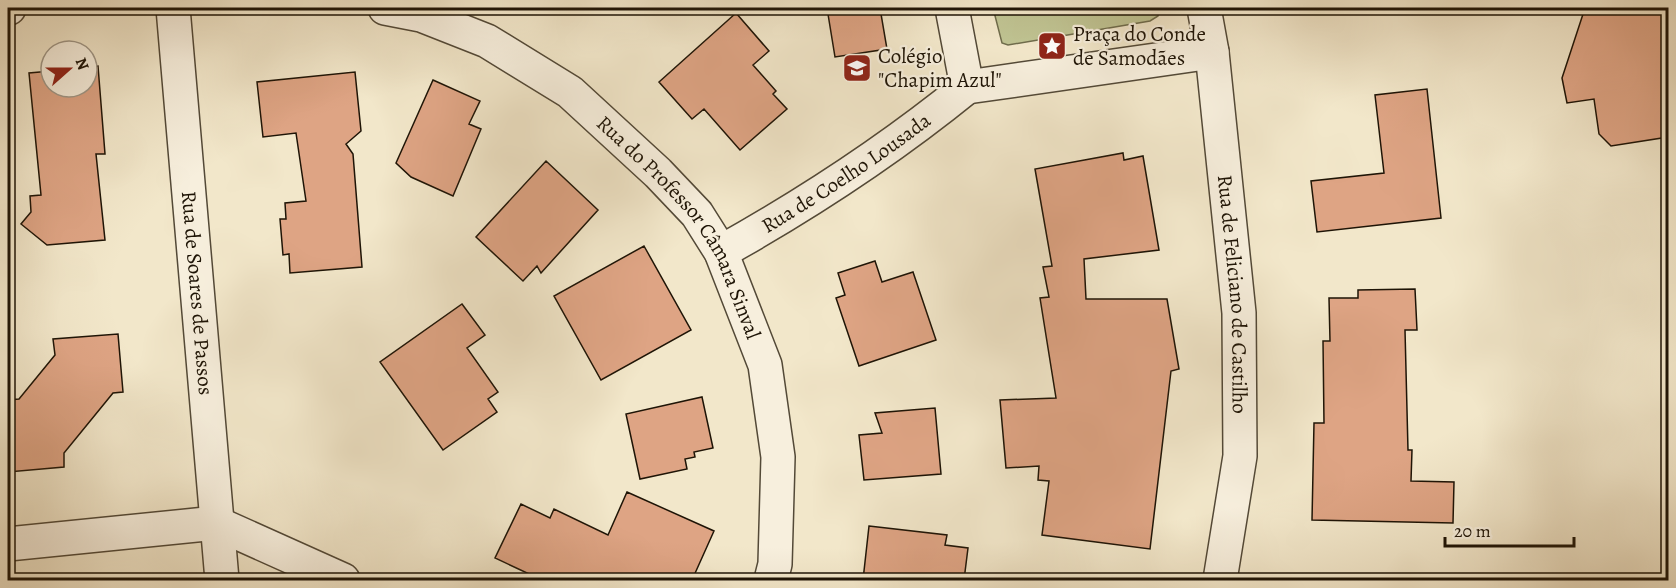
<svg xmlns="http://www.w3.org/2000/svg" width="1676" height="588" font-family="Alegreya,serif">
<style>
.green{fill:#c0c493;stroke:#6f6c4c;stroke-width:1.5}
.building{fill:#dea484;stroke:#1e1406;stroke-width:1.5}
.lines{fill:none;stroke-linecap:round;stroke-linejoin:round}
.minor-casing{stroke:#534937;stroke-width:36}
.minor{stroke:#f7efdd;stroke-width:33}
.labels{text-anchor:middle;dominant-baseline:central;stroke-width:4.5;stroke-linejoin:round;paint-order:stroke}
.poi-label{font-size:21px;fill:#1e1406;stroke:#f7efdd;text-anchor:start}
.street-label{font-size:21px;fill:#1e1406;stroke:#f7efdd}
</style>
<rect width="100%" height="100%" fill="#f2e7ca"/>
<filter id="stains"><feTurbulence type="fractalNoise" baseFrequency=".00333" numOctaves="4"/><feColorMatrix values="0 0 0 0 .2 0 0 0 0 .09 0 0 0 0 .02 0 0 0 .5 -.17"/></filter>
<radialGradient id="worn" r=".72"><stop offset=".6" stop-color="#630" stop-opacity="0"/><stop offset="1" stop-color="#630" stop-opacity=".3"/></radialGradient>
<path class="green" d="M 993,8 L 1159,8 L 1158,16 L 1150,21 L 1008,45 L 1002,43 Z"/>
<path class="building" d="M 827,8 L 880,8 L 887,49 L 835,57 Z
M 1585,8 L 1668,8 L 1668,137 L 1611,146 L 1599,134 L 1594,99 L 1567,103 L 1562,78 Z
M 736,13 L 769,51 L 753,65 L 776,91 L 773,94 L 787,109 L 740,150 L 704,109 L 692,119 L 659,82 Z
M 98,66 L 105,154 L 96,154 L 105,240 L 47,245 L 21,224 L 31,212 L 30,196 L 41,195 L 29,73 L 51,71 L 51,87 L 87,87 L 87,67 Z
M 355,72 L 361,131 L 346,144 L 353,154 L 362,267 L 290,273 L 289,254 L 283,255 L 280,219 L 286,219 L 285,203 L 306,201 L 296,133 L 263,137 L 257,82 Z
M 433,80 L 480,101 L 469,124 L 481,129 L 453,196 L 411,177 L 396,163 Z
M 1427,89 L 1441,218 L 1317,232 L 1311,181 L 1384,173 L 1375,95 Z
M 1123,153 L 1124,160 L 1143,156 L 1159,250 L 1084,259 L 1086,299 L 1167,299 L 1179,369 L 1171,371 L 1150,549 L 1042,535 L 1049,481 L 1038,480 L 1039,466 L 1006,468 L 1000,400 L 1056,398 L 1040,298 L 1049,297 L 1043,267 L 1052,266 L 1035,169 Z
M 546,161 L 598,210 L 541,273 L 537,266 L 523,281 L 476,237 Z
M 644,246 L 691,330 L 601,380 L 554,296 Z
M 875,261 L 882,282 L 913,272 L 936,340 L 859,366 L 836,298 L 845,295 L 838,273 Z
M 1415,289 L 1417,330 L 1405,330 L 1408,450 L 1412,450 L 1411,481 L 1454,482 L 1453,523 L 1312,520 L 1314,423 L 1324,423 L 1323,341 L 1330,341 L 1329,298 L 1358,298 L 1358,290 Z
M 462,304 L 485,335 L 467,348 L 498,392 L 488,399 L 497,412 L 443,450 L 380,362 Z
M 118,334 L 123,392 L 113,393 L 64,453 L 64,467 L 8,472 L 8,400 L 19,399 L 55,355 L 53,339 Z
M 702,397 L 713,448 L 694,452 L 695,457 L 685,459 L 687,469 L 640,479 L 626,414 Z
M 935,408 L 941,474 L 864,480 L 859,435 L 882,433 L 875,413 Z
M 627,492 L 714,531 L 692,580 L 542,580 L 495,558 L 521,504 L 550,518 L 554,509 L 608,535 Z
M 869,526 L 947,535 L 945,545 L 968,548 L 964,580 L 863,580 Z"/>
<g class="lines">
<g class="minor-casing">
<g id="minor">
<path d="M 8,8 L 9,8"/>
<path id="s1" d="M 173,8 L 222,580"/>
<path id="s2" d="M 385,8 L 421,15 L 487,41 L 570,92 L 658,173 L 697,214 L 721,252 L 765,365 L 778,457 L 775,564 L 771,580"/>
<path d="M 952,8 L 967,87 L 1212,52"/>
<path id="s3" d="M 1204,8 L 1212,52 L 1239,313 L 1240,456 L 1220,580"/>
<path id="s4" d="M 721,252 C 805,205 892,148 967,87"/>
<path d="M 8,544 L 216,523 L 343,580"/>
</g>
</g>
<use href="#minor" class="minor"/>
</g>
<defs>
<g id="sight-square" transform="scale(1.5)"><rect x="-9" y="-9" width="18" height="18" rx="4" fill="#8f2418" stroke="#f7efdd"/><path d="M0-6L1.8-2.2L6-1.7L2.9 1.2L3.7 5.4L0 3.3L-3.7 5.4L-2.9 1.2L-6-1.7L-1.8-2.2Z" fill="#fff"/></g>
<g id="school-square" transform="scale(1.5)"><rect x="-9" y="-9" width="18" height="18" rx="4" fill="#8f2418" stroke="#f7efdd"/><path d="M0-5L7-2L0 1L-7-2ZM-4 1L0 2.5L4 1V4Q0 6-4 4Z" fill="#fff"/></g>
</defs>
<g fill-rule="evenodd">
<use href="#sight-square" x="1052" y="46"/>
<use href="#school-square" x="857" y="68"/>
</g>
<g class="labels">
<g class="poi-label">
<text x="1073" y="34">Praça do Conde<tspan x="1073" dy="24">de Samodães</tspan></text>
<text x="878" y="56">Colégio<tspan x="878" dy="24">"Chapim Azul"</tspan></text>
</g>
<g class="street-label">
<text stroke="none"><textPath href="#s4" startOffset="148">Rua de Coelho Lousada</textPath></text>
<text stroke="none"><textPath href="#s2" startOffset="382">Rua do Professor Câmara Sinval</textPath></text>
<text stroke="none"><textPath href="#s1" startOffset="286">Rua de Soares de Passos</textPath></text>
<text stroke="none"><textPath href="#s3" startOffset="288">Rua de Feliciano de Castilho</textPath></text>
</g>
</g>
<rect width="1676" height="588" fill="none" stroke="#f2e7ca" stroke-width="30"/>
<rect x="9" y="9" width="1658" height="570" fill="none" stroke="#1e1406" stroke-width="3"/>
<rect x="15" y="15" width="1646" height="558" fill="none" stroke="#1e1406" stroke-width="1.5"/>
<g transform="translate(69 69) rotate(69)"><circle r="28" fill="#f7efdd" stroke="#a09787" stroke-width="1.5"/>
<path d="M0-4.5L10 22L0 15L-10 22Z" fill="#8f2418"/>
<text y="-9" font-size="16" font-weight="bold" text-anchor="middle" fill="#1e1406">N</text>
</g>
<path d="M1445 537v9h129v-9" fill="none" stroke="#1e1406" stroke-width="3"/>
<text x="1454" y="537" font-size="18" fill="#1e1406" stroke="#f7efdd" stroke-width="4.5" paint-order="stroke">20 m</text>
<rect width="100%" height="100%" filter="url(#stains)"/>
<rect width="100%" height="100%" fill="url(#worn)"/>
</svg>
